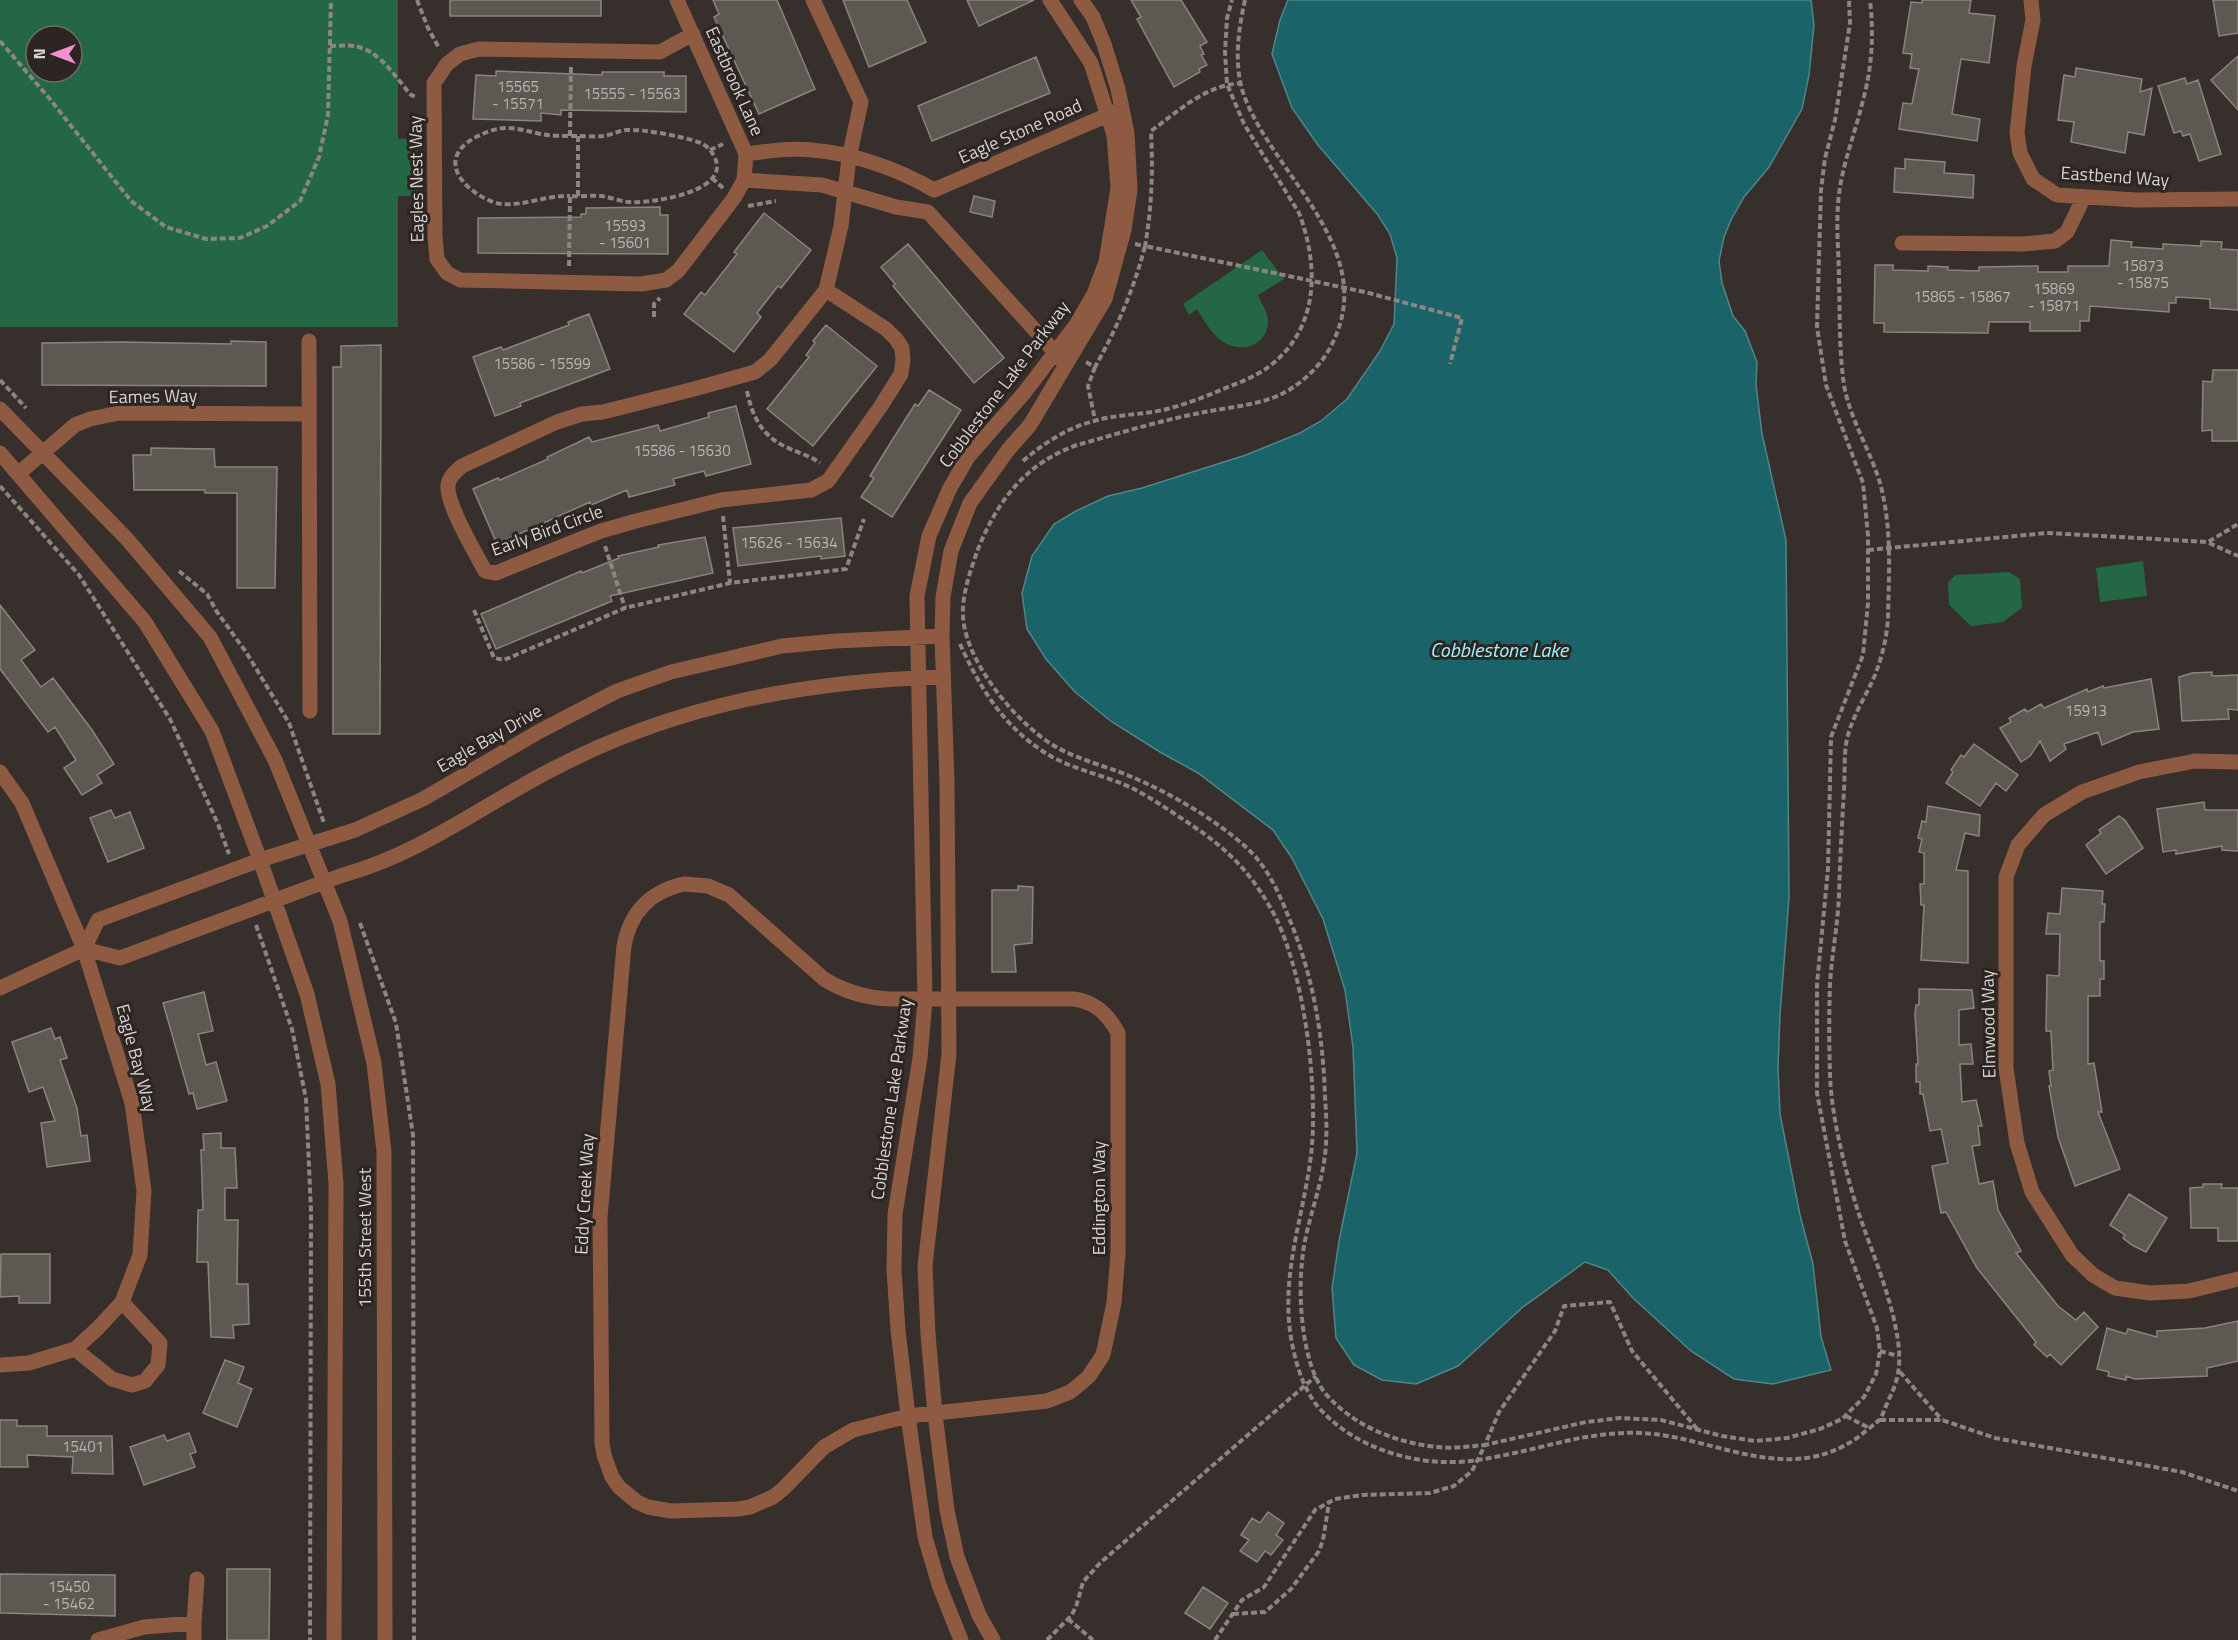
<svg xmlns="http://www.w3.org/2000/svg" width="2238" height="1640" font-family="'Titillium Web',sans-serif">
<style>
.green{fill:#246745;fill-rule:evenodd}
.water{fill:#196369;stroke:#528588;stroke-width:1.5}
.building{fill:#5e5853;stroke:#8b847e;stroke-width:1.5}
.lines{fill:none;stroke-linecap:round;stroke-linejoin:round}
.path{stroke:#8b8682;stroke-width:4;stroke-dasharray:6 3;stroke-linecap:butt}
.minor{stroke:#8f5a42;stroke-width:15}
.labels{text-anchor:middle;dominant-baseline:central;stroke-width:6;stroke-linejoin:round;paint-order:stroke}
.number-label{font-size:15px;fill:#b9b4b1}
.street-label{font-size:18px;fill:#d7d3d0;stroke:#2c2521}
.water-label{font-size:20px;font-style:italic;fill:#9af5fe;stroke:#2c2521}
</style>
<rect width="100%" height="100%" fill="#362f2b"/>
<path class="green" d="M 0,0 L 398,0 L 398,139 L 417,139 L 418,196 L 398,196 L 398,327 L 0,327 ZM 36,36 L 72,36 L 72,72 L 36,72 Z
M 1262,250 L 1284,279 L 1258,295 C 1261,303 1268,312 1268,321 C 1268,343 1246,353 1227,344 C 1214,338 1204,321 1197,309 L 1189,315 L 1183,304 Z
M 2143,561 L 2147,596 L 2100,602 L 2096,568 Z
M 2009,572 L 2020,579 L 2022,608 L 2003,622 L 1971,626 L 1949,605 L 1948,583 L 1955,575 Z"/>
<path class="water" d="M 1288,0 L 1811,0 L 1814,25 L 1809,75 L 1802,109 L 1769,167 L 1744,197 L 1731,220 L 1724,237 L 1719,261 L 1722,283 L 1733,316 L 1745,331 L 1757,362 L 1756,385 L 1762,434 L 1786,540 L 1789,898 L 1780,1015 L 1778,1068 L 1780,1114 L 1800,1215 L 1813,1264 L 1821,1337 L 1831,1370 L 1773,1384 L 1734,1379 L 1691,1351 L 1633,1298 L 1608,1270 L 1585,1262 L 1523,1307 L 1458,1366 L 1416,1384 L 1382,1380 L 1354,1365 L 1336,1338 L 1332,1288 L 1339,1241 L 1357,1153 L 1353,1047 L 1345,990 L 1323,919 L 1292,858 L 1273,830 L 1198,773 L 1160,752 L 1112,722 L 1075,692 L 1046,659 L 1027,629 L 1022,593 L 1032,556 L 1054,524 L 1076,511 L 1108,496 L 1142,488 L 1246,455 L 1300,433 L 1321,421 L 1347,399 L 1380,351 L 1394,324 L 1397,258 L 1390,234 L 1378,215 L 1318,145 L 1292,108 L 1272,54 L 1280,20 Z"/>
<path class="building" d="M 450,0 L 601,0 L 601,16 L 450,16 Z
M 713,0 L 777,0 L 815,89 L 759,114 L 714,17 L 719,14 Z
M 843,0 L 907,0 L 926,42 L 869,67 Z
M 967,0 L 1034,0 L 979,26 Z
M 1131,0 L 1181,0 L 1207,42 L 1200,46 L 1204,54 L 1201,55 L 1207,65 L 1199,69 L 1200,72 L 1174,87 L 1137,19 L 1141,17 Z
M 1922,0 L 1971,0 L 1969,13 L 1995,16 L 1989,63 L 1961,59 L 1952,114 L 1980,119 L 1977,141 L 1899,129 L 1903,103 L 1912,104 L 1919,69 L 1910,68 L 1912,54 L 1903,53 L 1911,2 L 1922,3 Z
M 2213,0 L 2238,0 L 2238,33 L 2219,36 Z
M 2238,56 L 2238,110 L 2211,80 Z
M 1036,57 L 1050,93 L 932,141 L 918,106 Z
M 2076,68 L 2142,79 L 2140,92 L 2152,88 L 2144,135 L 2128,132 L 2125,153 L 2071,142 L 2074,122 L 2058,120 L 2064,75 L 2075,77 Z
M 496,71 L 602,75 L 602,72 L 664,72 L 664,76 L 686,76 L 686,112 L 561,110 L 561,115 L 541,113 L 541,121 L 473,119 L 476,75 L 496,76 Z
M 2185,78 L 2187,84 L 2198,80 L 2221,154 L 2199,161 L 2190,134 L 2183,136 L 2181,131 L 2174,133 L 2158,86 Z
M 1905,159 L 1945,162 L 1944,173 L 1974,175 L 1973,198 L 1894,192 L 1895,168 L 1905,169 Z
M 974,196 L 995,201 L 992,217 L 970,212 Z
M 660,207 L 660,215 L 668,215 L 668,254 L 478,253 L 478,218 L 581,217 L 581,214 L 586,214 L 586,208 Z
M 764,213 L 811,250 L 781,288 L 778,286 L 757,313 L 761,317 L 734,352 L 684,314 L 701,292 L 705,295 L 737,254 L 734,252 Z
M 2111,240 L 2132,242 L 2131,247 L 2163,249 L 2163,244 L 2201,246 L 2201,241 L 2222,242 L 2221,249 L 2238,250 L 2238,310 L 2210,308 L 2210,299 L 2176,297 L 2176,303 L 2169,303 L 2169,312 L 2090,306 L 2089,321 L 2080,321 L 2080,331 L 2030,331 L 2030,322 L 1989,322 L 1988,333 L 1884,332 L 1884,323 L 1874,323 L 1875,265 L 1893,265 L 1893,270 L 1928,271 L 1928,266 L 1948,267 L 1948,270 L 1979,271 L 1979,267 L 2038,266 L 2038,272 L 2068,272 L 2068,266 L 2109,266 Z
M 908,244 L 1004,358 L 974,383 L 893,286 L 895,284 L 881,267 Z
M 589,314 L 610,369 L 520,403 L 521,406 L 495,416 L 473,357 L 501,347 L 503,350 L 569,325 L 568,322 Z
M 826,325 L 877,366 L 813,446 L 767,409 L 809,357 L 806,355 L 815,343 L 813,341 Z
M 231,341 L 266,342 L 266,386 L 42,385 L 42,343 L 122,342 L 231,344 Z
M 381,345 L 380,734 L 333,734 L 333,367 L 341,367 L 341,346 Z
M 2213,370 L 2238,370 L 2238,441 L 2212,441 L 2212,430 L 2202,431 L 2203,381 L 2212,382 Z
M 929,390 L 961,410 L 892,517 L 861,497 L 874,478 L 870,476 L 891,442 L 915,404 L 918,406 Z
M 736,406 L 751,464 L 706,476 L 704,471 L 673,479 L 675,485 L 629,497 L 627,490 L 591,505 L 590,502 L 497,544 L 473,489 L 498,478 L 500,480 L 548,459 L 547,457 L 589,437 L 592,442 L 658,425 L 660,431 L 709,417 L 708,413 Z
M 151,448 L 214,449 L 215,467 L 277,467 L 275,588 L 237,588 L 237,493 L 205,493 L 205,490 L 134,490 L 133,455 L 151,455 Z
M 841,518 L 845,556 L 821,559 L 821,556 L 738,566 L 733,528 Z
M 705,537 L 713,573 L 610,596 L 612,601 L 496,649 L 481,614 L 581,571 L 582,573 L 619,558 L 618,556 L 659,547 L 658,545 Z
M 0,605 L 35,650 L 21,660 L 41,687 L 53,678 L 92,730 L 114,764 L 97,775 L 102,783 L 82,795 L 64,768 L 76,760 L 55,727 L 48,732 L 0,669 Z
M 2212,672 L 2212,676 L 2238,675 L 2238,710 L 2228,709 L 2229,719 L 2182,721 L 2179,677 L 2192,673 Z
M 2151,679 L 2159,729 L 2133,732 L 2102,745 L 2098,732 L 2064,744 L 2066,749 L 2050,761 L 2040,741 L 2030,756 L 2021,762 L 2000,728 L 2011,722 L 2009,718 L 2025,709 L 2027,712 L 2041,704 L 2044,708 L 2087,689 L 2088,692 L 2103,686 L 2104,688 Z
M 1974,744 L 2018,775 L 2006,791 L 1996,783 L 1980,806 L 1946,783 L 1953,772 L 1951,770 L 1961,755 L 1964,757 Z
M 2204,802 L 2205,810 L 2238,810 L 2238,851 L 2222,850 L 2222,846 L 2176,854 L 2176,850 L 2163,852 L 2157,809 Z
M 1928,806 L 1980,815 L 1979,836 L 1965,833 L 1956,870 L 1968,871 L 1968,963 L 1921,960 L 1924,905 L 1921,905 L 1920,884 L 1924,884 L 1924,853 L 1919,852 L 1922,839 L 1918,838 L 1922,821 L 1926,822 Z
M 111,810 L 115,818 L 130,812 L 144,848 L 108,862 L 90,818 Z
M 2119,816 L 2125,820 L 2143,848 L 2106,874 L 2086,845 L 2101,833 L 2099,830 Z
M 1018,886 L 1033,887 L 1032,943 L 1014,945 L 1016,972 L 992,972 L 992,890 L 1018,890 Z
M 2062,888 L 2103,891 L 2102,904 L 2105,904 L 2104,922 L 2100,922 L 2100,961 L 2104,961 L 2104,979 L 2100,979 L 2100,996 L 2088,996 L 2088,1064 L 2094,1063 L 2102,1112 L 2098,1112 L 2120,1169 L 2075,1186 L 2058,1137 L 2049,1086 L 2051,1086 L 2049,1071 L 2053,1070 L 2051,1031 L 2046,1031 L 2047,975 L 2059,976 L 2060,934 L 2046,934 L 2048,913 L 2060,914 Z
M 1919,989 L 1972,990 L 1974,1008 L 1959,1010 L 1959,1045 L 1971,1044 L 1973,1064 L 1960,1064 L 1962,1102 L 1976,1100 L 1982,1126 L 1978,1126 L 1980,1145 L 1972,1146 L 1979,1184 L 1993,1181 L 1998,1210 L 2021,1251 L 2016,1253 L 2058,1306 L 2076,1320 L 2084,1312 L 2098,1327 L 2061,1365 L 2050,1354 L 2047,1357 L 2034,1345 L 2036,1342 L 1977,1268 L 1946,1212 L 1941,1213 L 1932,1166 L 1948,1163 L 1941,1129 L 1930,1131 L 1923,1094 L 1920,1094 L 1920,1082 L 1916,1082 L 1916,1064 L 1918,1064 L 1915,1014 L 1916,1005 L 1919,1005 Z
M 204,992 L 213,1031 L 198,1034 L 206,1065 L 216,1062 L 227,1101 L 197,1109 L 193,1093 L 189,1094 L 163,1003 Z
M 51,1028 L 55,1039 L 60,1037 L 67,1058 L 60,1060 L 77,1108 L 81,1136 L 87,1135 L 90,1161 L 47,1167 L 41,1123 L 55,1121 L 43,1087 L 29,1092 L 12,1042 Z
M 221,1133 L 221,1148 L 235,1148 L 237,1188 L 225,1188 L 225,1220 L 238,1220 L 237,1284 L 248,1284 L 249,1324 L 233,1325 L 234,1338 L 211,1337 L 208,1262 L 197,1262 L 198,1210 L 203,1210 L 201,1150 L 204,1150 L 203,1134 Z
M 2203,1184 L 2222,1184 L 2221,1188 L 2238,1188 L 2238,1241 L 2218,1241 L 2218,1228 L 2191,1228 L 2190,1188 L 2203,1187 Z
M 2129,1194 L 2167,1218 L 2146,1252 L 2132,1245 L 2123,1238 L 2125,1235 L 2110,1225 Z
M 1,1254 L 50,1254 L 50,1303 L 19,1303 L 19,1296 L 0,1297 Z
M 2238,1321 L 2238,1361 L 2207,1368 L 2207,1376 L 2135,1379 L 2126,1376 L 2126,1380 L 2108,1376 L 2109,1372 L 2097,1369 L 2107,1328 L 2126,1334 L 2128,1329 L 2157,1337 L 2157,1331 L 2205,1328 Z
M 225,1360 L 244,1367 L 238,1383 L 252,1389 L 237,1427 L 203,1413 Z
M 0,1420 L 17,1420 L 17,1426 L 47,1426 L 47,1436 L 112,1436 L 113,1474 L 72,1473 L 73,1457 L 27,1455 L 28,1467 L 0,1467 Z
M 189,1433 L 196,1452 L 190,1454 L 195,1467 L 144,1485 L 130,1447 L 164,1435 L 167,1441 Z
M 1268,1512 L 1284,1523 L 1276,1535 L 1283,1540 L 1271,1555 L 1265,1551 L 1257,1562 L 1240,1551 L 1249,1540 L 1241,1535 L 1252,1518 L 1260,1523 Z
M 227,1569 L 270,1569 L 269,1640 L 227,1640 Z
M 0,1574 L 115,1575 L 115,1616 L 0,1613 Z
M 1203,1587 L 1228,1603 L 1210,1629 L 1185,1613 Z"/>
<g class="lines">
<path class="path" d="M 417,0 L 428,28 L 439,48
M 1245,0 C 1238,31 1233,68 1245,98 C 1276,177 1378,250 1333,342 C 1322,366 1299,387 1275,397 C 1251,406 1224,408 1200,413 C 1158,421 1117,434 1077,445 C 1026,463 998,500 978,549 C 971,569 962,594 963,615 C 964,661 1019,727 1058,748 C 1080,760 1105,766 1127,775 C 1167,791 1217,820 1248,849 C 1268,868 1279,893 1289,918 C 1313,975 1323,1035 1325,1096 C 1326,1112 1327,1128 1326,1143 C 1324,1186 1305,1222 1302,1262 C 1298,1298 1302,1364 1325,1393 C 1353,1426 1396,1443 1438,1447 C 1454,1449 1470,1446 1485,1445 L 1499,1412 L 1555,1331 L 1564,1306 L 1610,1302 L 1632,1351 L 1698,1430
M 0,41 L 49,98 L 131,201 L 166,227 L 206,239 L 240,238 L 267,226 L 300,201 L 319,157 L 328,115 L 331,0
M 330,46 C 338,46 346,45 354,46 C 380,50 395,77 411,95 L 417,97
M 570,136 L 571,66
M 578,136 L 578,197
M 710,150 L 723,144
M 712,178 L 723,188
M 748,206 L 776,201
M 1135,244 L 1145,246 C 1152,207 1153,170 1151,131 C 1180,110 1204,86 1241,83
M 569,266 L 570,196 C 580,197 591,195 601,196 C 610,197 619,201 628,202 C 649,204 734,192 714,156 C 711,150 705,144 698,142 C 681,136 643,129 626,130 C 618,131 611,135 604,136 C 596,137 585,136 577,136 C 565,136 552,136 541,134 C 521,130 508,124 487,132 C 477,136 464,142 458,153 C 445,176 482,202 502,204 C 525,206 547,195 570,196
M 654,317 L 654,304 L 660,298
M 1086,362 L 1095,367 C 1117,328 1134,289 1145,246 L 1365,292 L 1462,318 L 1450,364
M 1095,367 L 1088,386 L 1095,420
M 0,380 L 26,408
M 747,391 C 752,416 762,436 786,447 C 798,453 809,455 820,463
M 1023,461 C 1044,443 1067,428 1094,421 C 1118,414 1143,415 1167,409 C 1186,404 1205,397 1223,389 C 1236,384 1249,379 1261,372 C 1318,336 1321,271 1299,213 L 1244,124 L 1227,84 L 1225,52 L 1227,18 L 1232,0
M 0,486 L 79,575 L 170,719 L 218,824 L 229,854
M 723,516 L 730,583
M 2209,543 L 2238,556
M 605,546 L 625,608
M 1868,550 L 2047,533 L 2208,542 L 2238,524
M 179,571 L 207,594 L 217,612 L 246,652 L 289,723 L 324,823
M 474,610 L 494,658 L 504,660 L 625,608 L 730,583 L 846,569 L 864,519
M 960,644 C 979,686 1002,724 1041,750 C 1065,767 1096,773 1123,784 C 1142,792 1158,803 1175,814 C 1218,842 1244,862 1270,907 C 1304,964 1319,1090 1311,1155 C 1303,1221 1278,1280 1293,1348 C 1297,1367 1303,1386 1315,1403 C 1351,1449 1421,1469 1477,1460 C 1512,1455 1546,1445 1580,1438 C 1604,1434 1630,1431 1654,1434 C 1723,1442 1790,1484 1857,1438 C 1858,1437 1879,1421 1880,1419 C 1883,1415 1884,1410 1886,1406 C 1890,1396 1895,1388 1897,1378 C 1909,1333 1870,1250 1856,1205 C 1844,1165 1831,1115 1830,1073 C 1829,1044 1829,1013 1830,983 C 1832,953 1838,924 1839,894 C 1840,859 1842,824 1844,789 C 1845,774 1844,759 1846,744 C 1850,720 1865,698 1875,675 C 1882,657 1887,637 1888,617 C 1889,573 1892,526 1880,483 C 1870,450 1850,419 1844,385 C 1839,351 1840,315 1839,280 C 1839,256 1836,230 1838,205 C 1840,170 1854,137 1862,104 C 1872,69 1874,36 1870,0
M 360,923 L 396,1023 L 413,1135 L 414,1640
M 256,925 L 292,1029 L 306,1099 L 311,1211 L 310,1640
M 1880,1351 L 1898,1356
M 1900,1372 L 1942,1420
M 1846,1416 L 1869,1428
M 1880,1420 L 1942,1420 L 1995,1438 L 2182,1472 L 2238,1491
M 1233,1614 L 1265,1612 L 1291,1589 L 1319,1551 L 1323,1540 L 1329,1503
M 1068,1619 L 1093,1640
M 1047,1640 L 1071,1616 L 1076,1607 L 1083,1582 L 1100,1563 L 1316,1376
M 1215,1640 L 1242,1600 L 1264,1587 L 1315,1510 L 1335,1499 L 1362,1495 L 1430,1493 L 1454,1486 L 1472,1471 L 1485,1445 L 1586,1422 L 1620,1418 L 1661,1420 L 1722,1436 L 1755,1441 L 1787,1438 L 1820,1429 L 1842,1419 L 1864,1397 L 1876,1374 L 1880,1351 L 1877,1328 L 1845,1241 L 1817,1093 L 1817,984 L 1828,869 L 1831,737 L 1863,655 L 1868,603 L 1868,536 L 1863,483 L 1826,385 L 1817,327 L 1821,190 L 1825,158 L 1835,120 L 1850,23 L 1849,0"/>
<path class="minor" d="M 677,0 L 746,154 L 744,180 L 734,198 L 678,271 L 666,280 L 641,284 L 460,280 L 447,273 L 437,259 L 435,236 L 434,83 L 447,64 L 460,54 L 479,49 L 660,52 L 693,34
M 813,0 L 861,102 L 849,158 L 841,226 L 826,290 L 886,329 L 896,339 L 902,348 L 903,360 L 901,374 L 881,406 L 828,481 L 811,490 L 721,500 L 636,521 L 601,531 L 496,573 L 485,571 C 475,552 446,504 448,485 C 449,477 456,471 462,466 L 557,422 L 582,414 L 603,412 L 694,389 L 755,372 L 770,360 L 826,290
M 2031,0 L 2033,20 L 2024,66 L 2017,133 L 2020,153 L 2033,179 L 2057,195 L 2136,200 L 2238,199
M 746,154 C 767,151 789,148 811,150 C 853,153 898,169 934,190
M 744,180 L 822,185 L 896,207 L 928,212 L 1062,360
M 934,190 L 1117,111
M 1902,243 L 2023,244 L 2055,241 L 2067,232 L 2084,197
M 309,341 L 310,711
M 0,409 L 127,539 L 210,637 L 275,760 L 340,921 L 374,1063 L 384,1152 L 385,1640
M 0,453 L 145,622 L 212,731 L 260,860 L 307,994 L 328,1084 L 336,1183 L 334,1640
M 18,474 L 75,425 L 90,419 L 119,413 L 308,414
M 2238,762 L 2195,761 L 2139,772 L 2082,792 L 2044,815 L 2018,845 L 2006,877 L 2006,1068 L 2017,1143 L 2032,1192 L 2072,1255 L 2093,1275 L 2115,1288 L 2150,1293 L 2189,1291 L 2238,1279
M 0,772 L 22,803 L 84,949 L 132,1103 L 144,1191 L 140,1255 L 122,1302 L 98,1328 L 75,1349 L 29,1363 L 0,1365
M 684,884 L 708,886 L 729,895 L 824,979 C 845,992 866,998 890,999 L 1074,999 C 1095,1002 1108,1014 1118,1033 L 1118,1253 L 1114,1303 L 1103,1355 L 1089,1376 L 1080,1384 L 1070,1392 L 1047,1401 L 908,1416 L 853,1430 L 824,1447 L 783,1489 L 773,1497 L 750,1507 L 738,1509 L 671,1511 L 648,1507 L 637,1502 L 619,1487 L 612,1477 L 604,1455 L 602,1443 L 600,1217 L 624,946 C 630,912 651,891 684,884 Z
M 84,949 L 120,958 L 343,875 C 420,854 483,805 553,769 C 675,705 805,681 942,677
M 0,988 L 84,949 L 98,920 L 260,860 L 355,830 L 423,799 L 540,731 L 617,691 L 671,672 L 782,646 L 836,641 L 942,636
M 75,1349 L 112,1379 L 132,1385 L 145,1381 L 158,1365 L 160,1343 L 122,1302
M 194,1623 L 197,1579
M 98,1640 L 144,1627 L 194,1623 L 194,1640
M 961,1640 L 939,1585 L 925,1537 L 908,1416 L 898,1330 L 894,1270 L 895,1214 L 920,1058 L 925,1000 L 917,596 L 929,536 L 950,488 L 968,457 L 1024,393 L 1076,325 L 1094,294 L 1106,262 L 1118,188 L 1114,135 L 1091,63 L 1050,0
M 993,1640 L 979,1615 L 957,1557 L 947,1510 L 935,1414 L 928,1334 L 925,1266 L 949,1054 L 947,782 L 942,636 L 943,597 L 951,551 L 970,503 L 1008,450 L 1030,425 L 1105,299 L 1124,230 L 1130,190 L 1127,133 L 1118,89 L 1104,44 L 1093,17 L 1081,0"/>
</g>
<g class="labels">
<g class="number-label">
<text x="518" y="86">15565<tspan x="518" dy="17">- 15571</tspan></text>
<text x="632" y="93">15555 - 15563</text>
<text x="625" y="225">15593<tspan x="625" dy="17">- 15601</tspan></text>
<text x="2143" y="265">15873<tspan x="2143" dy="17">- 15875</tspan></text>
<text x="2054" y="288">15869<tspan x="2054" dy="17">- 15871</tspan></text>
<text x="1962" y="296">15865 - 15867</text>
<text x="542" y="363">15586 - 15599</text>
<text x="682" y="450">15586 - 15630</text>
<text x="789" y="542">15626 - 15634</text>
<text x="2086" y="710">15913</text>
<text x="83" y="1446">15401</text>
<text x="69" y="1586">15450<tspan x="69" dy="17">- 15462</tspan></text>
</g>
<g class="street-label">
<text transform="translate(735 81) rotate(66)">Eastbrook Lane</text>
<text transform="translate(1020 131) rotate(-24)">Eagle Stone Road</text>
<text transform="translate(2115 176) rotate(4)">Eastbend Way</text>
<text transform="translate(416 179) rotate(-91)">Eagles Nest Way</text>
<text transform="translate(1004 384) rotate(-53)">Cobblestone Lake Parkway</text>
<text transform="translate(153 396) rotate(-1)">Eames Way</text>
<text transform="translate(547 530) rotate(-20)">Early Bird Circle</text>
<text transform="translate(489 738) rotate(-30)">Eagle Bay Drive</text>
<text transform="translate(1988 1024) rotate(-91)">Elmwood Way</text>
<text transform="translate(137 1058) rotate(75)">Eagle Bay Way</text>
<text transform="translate(891 1099) rotate(-82)">Cobblestone Lake Parkway</text>
<text transform="translate(584 1194) rotate(-87)">Eddy Creek Way</text>
<text transform="translate(1098 1198) rotate(-90)">Eddington Way</text>
<text transform="translate(364 1238) rotate(-90)">155th Street West</text>
</g>
<g class="water-label">
<text x="1499" y="649">Cobblestone Lake</text>
</g>
</g>
<g transform="translate(54 54) rotate(270)"><circle r="28" fill="#2c2521" stroke="#706b67" stroke-width="1.5"/>
<path d="M0-4.5L10 22L0 15L-10 22Z" fill="#f590d1"/>
<text y="-9" font-size="16" font-weight="bold" text-anchor="middle" fill="#d7d3d0">N</text>
</g>
</svg>
